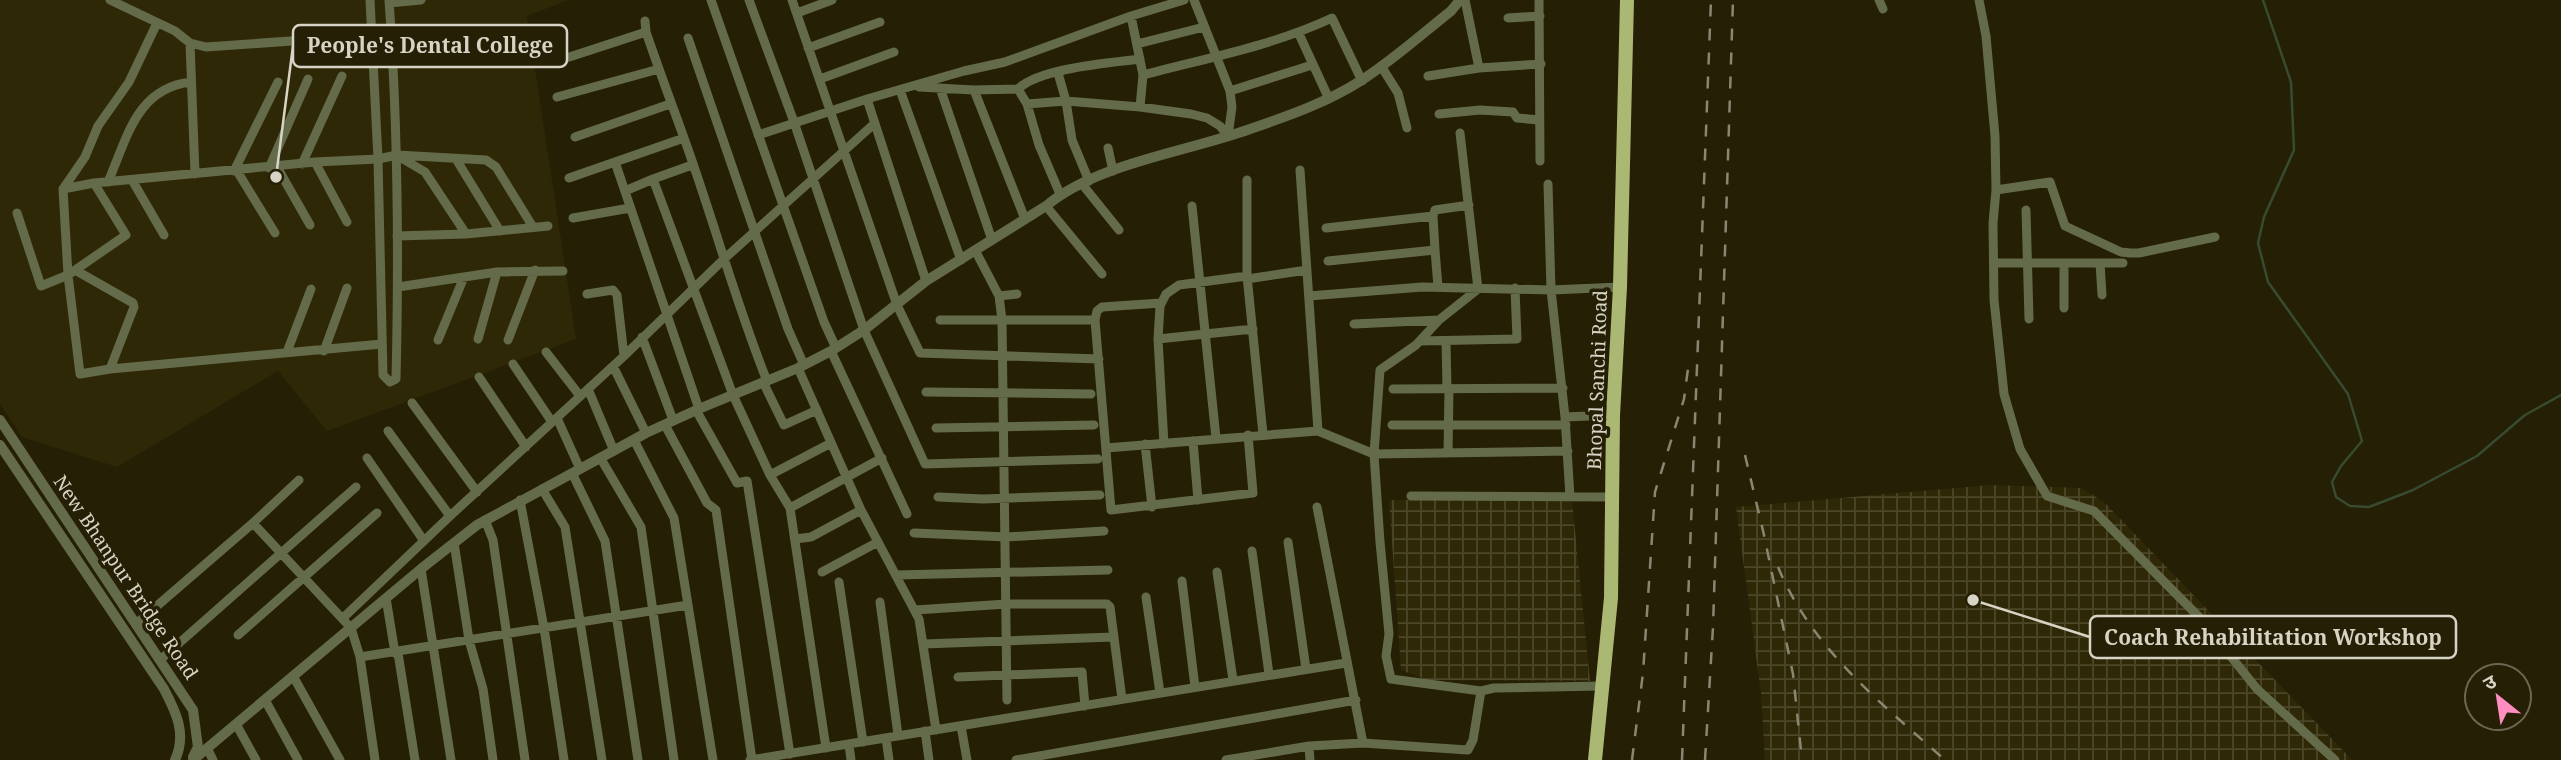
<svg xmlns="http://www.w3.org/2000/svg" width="2561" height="760" font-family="'Noto Serif','Noto Sans Devanagari',serif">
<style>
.built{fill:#2f2806}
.industrial{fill:url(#industrial-grid)}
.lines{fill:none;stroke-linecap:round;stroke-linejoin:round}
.stream{stroke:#374b30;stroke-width:2.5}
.minor{stroke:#646b4a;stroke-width:9}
.tertiary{stroke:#646b4a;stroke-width:10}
.primary{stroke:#abb873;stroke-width:14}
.rail{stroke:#8a8672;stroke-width:2.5;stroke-dasharray:12 12;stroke-linecap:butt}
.labels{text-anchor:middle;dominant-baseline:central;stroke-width:7;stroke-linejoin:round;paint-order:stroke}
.street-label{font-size:19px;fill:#d7d4c5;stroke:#251f06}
.leader{fill:none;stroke:#d7d4c5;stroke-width:2.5}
.callout-dot{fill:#d7d4c5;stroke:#251f06;stroke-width:2.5}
.callout{fill:#251f06;stroke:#d7d4c5;stroke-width:2.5}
.callout-label{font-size:21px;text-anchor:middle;font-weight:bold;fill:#d7d4c5}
</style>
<defs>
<pattern id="industrial-grid" width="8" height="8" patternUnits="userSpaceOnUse" patternTransform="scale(1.75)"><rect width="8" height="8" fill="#2f2806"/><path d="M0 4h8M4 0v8" fill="none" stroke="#4c4629"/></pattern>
</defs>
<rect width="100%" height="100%" fill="#251f06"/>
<path class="built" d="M 0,0 L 569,0 L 527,16 L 576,339 L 327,431 L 278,371 L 117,467 L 22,437 L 0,404 Z"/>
<path class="industrial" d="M 1991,485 L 2081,488 L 2104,502 L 2352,760 L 1765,760 L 1761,693 L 1736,507 Z
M 1389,500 L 1572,500 L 1590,681 L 1426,680 L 1401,670 Z"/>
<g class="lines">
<path class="stream" d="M 2263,0 L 2291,82 L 2294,150 L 2264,217 L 2258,243 L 2268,282 L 2348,394 L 2362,441 L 2341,466 L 2332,482 L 2336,497 L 2350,506 L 2369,507 L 2413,490 L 2477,456 L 2525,415 L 2561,395"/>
<path class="minor" d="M 110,0 L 175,31 L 190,43 L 206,47 L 391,34
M 370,0 L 378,159 L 383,375 L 390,382 L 396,379 C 399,252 398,126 389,0
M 711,0 L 824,322 L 836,348
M 749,0 L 794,122 L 864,330 L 925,464 L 1098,459
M 792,0 L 897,305 L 920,353 L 1099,359
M 1194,0 L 1230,91
M 1465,0 L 1479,68
M 1539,0 L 1540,161
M 1879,0 L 1883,9
M 1979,0 L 1986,36 L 1995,136 L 1996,190 L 1993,223 L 1994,300 L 2004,394 L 2020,449 L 2047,496 L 2094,511 L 2200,618 L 2257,689 L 2335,760
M 389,3 L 421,0
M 797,13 L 832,0
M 1131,16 L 1143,75 L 1140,107
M 1508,18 L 1540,16
M 645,21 L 646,32 C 658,67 671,102 684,138 C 713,218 735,301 767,381
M 1299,34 L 1329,99
M 688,38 L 788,329 L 804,365
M 190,43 L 195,174
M 1137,44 L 1204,27
M 808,48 L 880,22
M 551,63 L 646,32
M 1381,66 L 1398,93 L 1407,128
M 1058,73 L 1066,101 L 1072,140 L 1089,181
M 1143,75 C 1207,58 1272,46 1332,18 L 1362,81
M 1428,76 L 1479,68 L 1541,64
M 820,79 L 894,52
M 919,87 L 974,90 L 1018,89 L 1027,104 L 1066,101 L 1140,107 L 1191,114 L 1207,118 L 1220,126 L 1228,136
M 940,88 L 992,240
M 1018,89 C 1040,68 1109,63 1140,59
M 900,90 L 961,260
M 974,90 L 1025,219
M 557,97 L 659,69
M 867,99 L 926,281
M 1027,104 L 1039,145 L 1060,194
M 1439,114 L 1480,110 L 1513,112 L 1517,118 L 1539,120
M 758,135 L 867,99 L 964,71 L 1005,62 L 1131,16 L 1184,0
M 1228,136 L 1232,107 L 1230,91 L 1312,65
M 575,137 L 670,104
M 1108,148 L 1113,171
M 398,156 L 425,172 L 466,234
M 456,159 L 500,231
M 315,162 L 347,222
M 615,162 L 699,409
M 302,164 L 342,76
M 277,167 L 310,225
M 269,168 L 308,79
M 1300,170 L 1318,431
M 234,171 L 278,82
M 237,171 L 275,233
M 569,178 L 684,138
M 653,179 L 692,165
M 132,180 L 164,235
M 1247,180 L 1247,276 L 1263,434
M 108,182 C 127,139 136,88 191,82
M 1082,184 L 1119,230
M 1548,184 L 1551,290 L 1565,417 L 1570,497
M 63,189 L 85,157 L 98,126 L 129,82 L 157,23
M 1996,190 L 2050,182 L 2065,226 L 2121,252 L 2130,253 L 2139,253 L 2215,237
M 625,191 L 653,179 L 733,395 L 770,475 L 790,508 L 826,748
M 1046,206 L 1102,274
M 1192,206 L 1216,438
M 2026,210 L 2029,319
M 17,213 L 41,286 L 68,275 L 126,235 L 94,183
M 1433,216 L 1435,210 L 1469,205
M 573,218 L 630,208
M 1326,228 L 1433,216 L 1435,250
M 397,236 L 466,234 L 548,226
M 975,250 L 999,296 L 1002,320 L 1007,700
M 1328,261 L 1435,250 L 1438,287
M 1995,263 L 2123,263
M 2064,263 L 2064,308
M 2100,263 L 2102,295
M 75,270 L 133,303 L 134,307 L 110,369
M 1247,279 L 1307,270
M 398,287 L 497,272 L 563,271
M 587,294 L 613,290 L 617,295 L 624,356
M 999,296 L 1017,294
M 1309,296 L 1422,287 L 1551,290 L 1620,287
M 1161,303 L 1102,307 L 1097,311 L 1095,320 L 1111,510 L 1253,493 L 1248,435
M 940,320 L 1095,320
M 1439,320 L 1416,345 L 1380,370 L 1374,454 L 1380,542 L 1389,634 L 1386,656 L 1391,679 L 1481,691
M 1354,324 L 1439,320 L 1478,289 L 1460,133
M 642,337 L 673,420
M 478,339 L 497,272
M 1158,339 L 1253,329
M 438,340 L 464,277
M 508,340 L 535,270
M 1420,341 L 1517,339 L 1515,288
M 1446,341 L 1447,389
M 382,344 L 110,369 L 80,374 L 68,275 L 63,189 L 94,183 L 315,162 L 378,159 L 397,155 L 486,160 L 496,167 L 533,227
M 324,351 L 347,288
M 831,351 L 907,514
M 287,352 L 311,289
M 546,352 L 580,396
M 513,364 L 552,422
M 613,366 L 646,433
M 798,368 L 861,510 L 919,619 L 936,730
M 479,377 L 526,447
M 763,382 L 784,425 L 817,410
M 588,389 L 614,451
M 1393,389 L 1563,388
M 926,392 L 1091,394
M 412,403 L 477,492
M 696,410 L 737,483 L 747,481 L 790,754
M 1565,417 L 1613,415
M 557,418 L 580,469
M 665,425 L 707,503 L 716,510 L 752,760
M 1392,425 L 1566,425
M 936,428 L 1094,425
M 388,431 L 450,516
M 634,440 L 674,518 L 713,760
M 1193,441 L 1198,500
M 1145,444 L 1152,507
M 1164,444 L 1158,339 L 1160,306 L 1166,294 L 1179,285 L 1247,276
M 1106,448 L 1318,431 L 1374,454 L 1568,451
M 1448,453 L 1449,389
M 367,458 L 424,541
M 601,459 L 641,527 L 674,760
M 572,473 L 605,541 L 638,760
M 770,475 L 831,443
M 542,489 L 565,527 L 602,760
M 1411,496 L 1612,497
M 938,497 L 983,499 L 1100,495
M 520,500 L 544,628 L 564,760
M 1317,507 L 1363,743
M 790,508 L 882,458
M 485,520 L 493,540 L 525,760
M 253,523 L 351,628 L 360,657 L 375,760
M 914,533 L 1007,537 L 1104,531
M 795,539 L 811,537 L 861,510
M 1288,542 L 1306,669
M 454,543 L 469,640 L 483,689 L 493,760
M 1252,551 L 1269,674
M 421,569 L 451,760
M 822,572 L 878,542
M 1217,572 L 1233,680
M 896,575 L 1108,570
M 1182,581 L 1195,687
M 839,582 L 863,742
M 1146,597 L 1160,693
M 386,598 L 395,653
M 880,602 L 898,735
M 915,610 L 1007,604 L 1107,604 L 1110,607 L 1122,699
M 343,618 L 450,516 L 624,356 L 724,259 L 875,123
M 136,624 L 253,523 L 299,480
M 238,635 L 377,513
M 924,644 L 1113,637
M 398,653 L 415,760
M 360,657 L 688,605
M 160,660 L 356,487
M 293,676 L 340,760
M 958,677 L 1082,672 L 1085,706
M 265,700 L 298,760
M 236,724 L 256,760
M 961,726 L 967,760
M 925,731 L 929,760
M 886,738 L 889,760
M 849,745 L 851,760
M 207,748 L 213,760
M 750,760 L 1346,663
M 1016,760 L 1356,700
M 1226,760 L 1309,746
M 1310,760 L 1309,746 L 1363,743 L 1468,750 L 1473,740 L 1481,691 L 1494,688 L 1602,686"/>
<path class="tertiary" d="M 0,420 L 193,710 L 198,747 L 193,757
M 0,445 L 164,689 C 176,712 187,734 175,760
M 193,760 L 422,568 L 477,525 L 646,433 L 701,408 L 798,368 L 831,351 L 864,330 L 926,281 L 1046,206 C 1097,163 1187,152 1250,129 C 1288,116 1328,102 1362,80 C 1393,60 1422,34 1451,11 L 1460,0"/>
<path class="primary" d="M 1595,760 L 1611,598 L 1613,415 L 1620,287 L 1627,0"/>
<path class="rail" d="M 1745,455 L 1764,535 L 1793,674 L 1802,760
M 1778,567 C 1812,649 1881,703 1945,760
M 1632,760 L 1643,673 L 1655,492 L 1684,399 L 1689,361
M 1682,760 L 1711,0
M 1705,760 L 1713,627 L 1733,0"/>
</g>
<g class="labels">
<g class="street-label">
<text transform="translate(1597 380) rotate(-88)">Bhopal Sanchi Road</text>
<text transform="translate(126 577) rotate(56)">New Bhanpur Bridge Road</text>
</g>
</g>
<path class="leader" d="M276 177L293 46M1973 600L2090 637"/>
<g class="callout-dot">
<circle cx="276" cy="177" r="7"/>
<circle cx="1973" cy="600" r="7"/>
</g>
<g class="callout">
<rect x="293" y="25" width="274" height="42" rx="7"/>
<rect x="2090" y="616" width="366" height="42" rx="7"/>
</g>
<g class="callout-label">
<text x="430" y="53">People's Dental College</text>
<text x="2273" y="645">Coach Rehabilitation Workshop</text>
</g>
<g transform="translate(2498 697) rotate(330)"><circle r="33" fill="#251f06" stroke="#6c6752" stroke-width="2"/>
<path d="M0-5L12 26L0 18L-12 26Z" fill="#fd8ebf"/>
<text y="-10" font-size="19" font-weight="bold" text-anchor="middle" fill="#d7d4c5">उ</text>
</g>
</svg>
